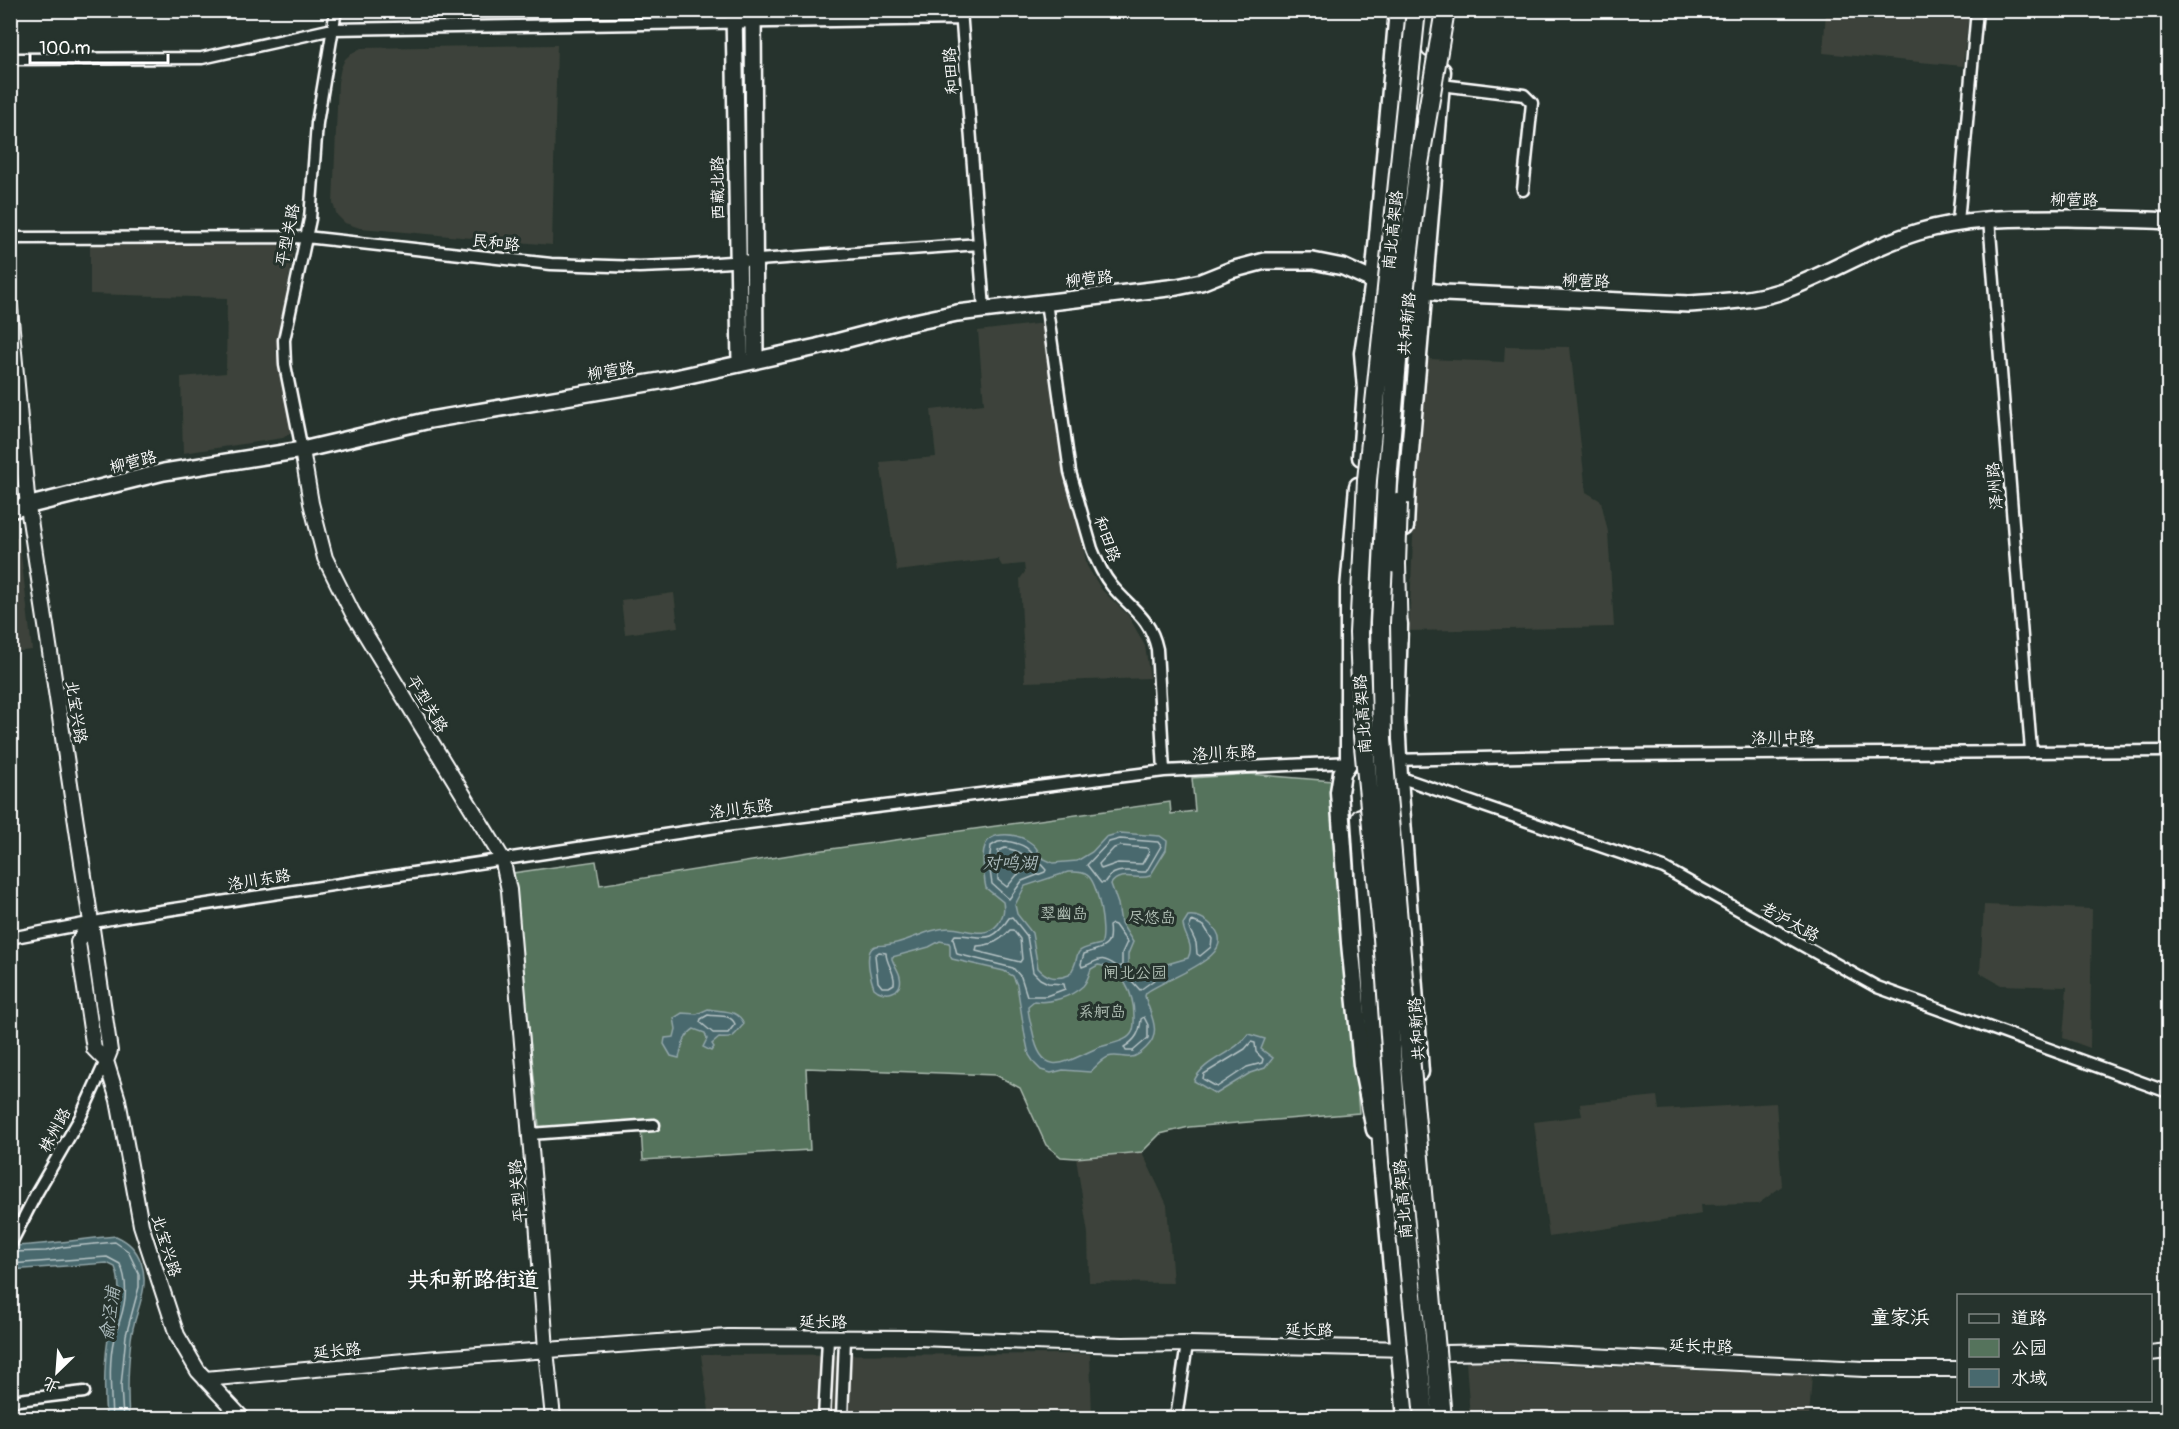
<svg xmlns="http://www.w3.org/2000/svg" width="2179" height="1429" font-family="Pangolin,'LXGW WenKai TC',sans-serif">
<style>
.built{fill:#3c433a}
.green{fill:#55735c;stroke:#aab9ae;stroke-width:1.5}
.water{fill:#48696e;stroke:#91a5a8;stroke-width:1.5;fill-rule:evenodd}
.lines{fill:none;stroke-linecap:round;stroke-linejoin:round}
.shore{stroke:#b6c3c5;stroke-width:1.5}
.minor-casing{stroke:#fff;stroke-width:15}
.tertiary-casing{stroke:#fff;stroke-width:18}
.secondary-casing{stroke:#fff;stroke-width:20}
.primary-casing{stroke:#fff;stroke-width:21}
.trunk-casing{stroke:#fff;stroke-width:22}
.minor{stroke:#26332d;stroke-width:10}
.tertiary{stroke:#26332d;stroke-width:14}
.secondary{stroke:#26332d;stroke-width:15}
.primary{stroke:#26332d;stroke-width:16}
.trunk{stroke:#26332d;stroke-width:18}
.trunk-bridge-casing{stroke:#fff;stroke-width:22;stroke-linecap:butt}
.trunk-bridge{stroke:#26332d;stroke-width:18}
.labels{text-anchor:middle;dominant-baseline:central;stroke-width:6;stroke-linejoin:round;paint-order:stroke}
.street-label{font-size:16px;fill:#fff;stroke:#26332d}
.park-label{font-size:16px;fill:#b2c0b6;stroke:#26332d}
.water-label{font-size:18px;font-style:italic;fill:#adbcbe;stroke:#26332d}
.quarter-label{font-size:20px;fill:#fff;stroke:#26332d}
.district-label{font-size:22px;font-weight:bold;fill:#fff;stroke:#26332d}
</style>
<rect width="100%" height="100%" fill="#26332d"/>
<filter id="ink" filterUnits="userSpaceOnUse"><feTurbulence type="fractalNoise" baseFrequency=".0167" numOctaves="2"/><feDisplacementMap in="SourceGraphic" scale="12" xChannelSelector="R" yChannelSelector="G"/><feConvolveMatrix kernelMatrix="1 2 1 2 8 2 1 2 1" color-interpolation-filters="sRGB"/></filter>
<g filter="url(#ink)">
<path class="built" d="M 1826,11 L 1969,11 L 1963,66 L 1823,53 Z
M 557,45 L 552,245 L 360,228 L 345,223 L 337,215 L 333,204 L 338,82 L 341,68 L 345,59 L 352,53 L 361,48 Z
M 90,245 L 295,245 L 276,351 L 291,423 L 290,433 L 283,438 L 183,453 L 181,377 L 226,373 L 227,298 L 90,294 Z
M 1044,323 L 1068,494 L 1080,533 L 1087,566 L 1102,590 L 1128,615 L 1145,646 L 1150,678 L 1025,682 L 1020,579 L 1025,572 L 1024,564 L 1002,566 L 998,559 L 897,571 L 880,462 L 936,457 L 931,410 L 984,404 L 978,331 Z
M 1505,346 L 1570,347 L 1586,492 L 1601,501 L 1608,532 L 1614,627 L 1409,631 L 1417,448 L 1427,359 L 1504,362 Z
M 19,537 L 32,650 L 11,652 L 11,538 Z
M 674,593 L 678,627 L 625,634 L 621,600 Z
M 1984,905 L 2092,909 L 2090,1048 L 2063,1038 L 2067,987 L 2001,985 L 1980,973 Z
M 1657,1096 L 1659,1110 L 1776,1103 L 1782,1186 L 1758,1204 L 1701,1205 L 1702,1214 L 1549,1237 L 1534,1122 L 1582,1116 L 1580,1104 Z
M 1142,1152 L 1167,1205 L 1173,1283 L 1089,1282 L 1088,1234 L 1076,1158 Z
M 1090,1354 L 1092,1418 L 710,1418 L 701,1355 Z
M 1466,1361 L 1812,1375 L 1809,1418 L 1470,1418 Z"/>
<path class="green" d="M 1249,774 L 1333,781 L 1359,1113 L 1189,1127 L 1160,1134 L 1142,1152 L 1076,1158 L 1061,1157 L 1046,1145 L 1020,1088 L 996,1075 L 806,1068 L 810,1150 L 643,1160 L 641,1129 L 540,1136 L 513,873 L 596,861 L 600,885 L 809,852 L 1170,802 L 1171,814 L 1195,811 L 1192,778 Z"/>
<path class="water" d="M 1120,833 L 1160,836 L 1167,841 L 1166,850 L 1150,876 C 1137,881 1120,870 1111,884 L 1118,904 L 1121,923 L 1133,942 L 1128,954 L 1128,964 L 1133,969 L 1143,971 L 1188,958 C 1195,945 1184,937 1183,924 L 1188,916 C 1196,915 1203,918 1209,923 C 1249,956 1161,979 1146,993 L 1145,996 C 1150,1015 1163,1032 1146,1048 C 1142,1052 1137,1057 1131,1057 C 1123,1058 1116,1054 1108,1057 C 1101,1060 1096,1067 1090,1072 L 1063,1070 L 1051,1073 L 1041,1070 L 1035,1064 L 1029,1055 L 1025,1036 L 1017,985 L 1013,976 L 1004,971 L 952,959 L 950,956 L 950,945 L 949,943 L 940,941 L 929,947 L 892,957 L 892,959 C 894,965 899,971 900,977 C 904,993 884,998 874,988 C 871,980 866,960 870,951 C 873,944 880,946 886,945 C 908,943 927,928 949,928 C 966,928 985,940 998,924 C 1003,916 1005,911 1003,902 L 986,888 L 985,883 C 984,872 981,857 985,846 C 991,829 1020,834 1031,843 C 1037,847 1039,852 1042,858 L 1053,863 L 1077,861 L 1092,852 L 1106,837 ZM 1068,872 C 1074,872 1082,871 1087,875 C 1098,882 1107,933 1101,944 C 1065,952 1085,953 1069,975 C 1056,980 1047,978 1038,968 L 1032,933 L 1017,914 L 1015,905 L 1025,886 ZM 1098,965 C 1123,968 1134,995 1134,1016 C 1134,1023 1135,1029 1131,1034 C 1124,1043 1107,1044 1097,1048 C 1066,1062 1042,1080 1033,1033 C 1031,1024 1028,1015 1028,1006 L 1034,1001 C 1049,1004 1071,997 1083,986 C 1087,982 1089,975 1091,969 Z
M 708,1009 C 721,1012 738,1008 744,1024 C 734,1034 735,1040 719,1038 L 712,1044 L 714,1047 L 711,1051 L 703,1047 L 707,1039 L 705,1033 L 694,1029 C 683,1036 682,1047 679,1058 L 671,1056 L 664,1044 L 665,1038 L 674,1037 L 676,1029 L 674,1018 L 682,1013 L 697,1014 Z
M 1248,1034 L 1265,1039 L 1261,1049 L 1273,1058 L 1265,1068 L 1250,1073 L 1216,1094 L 1194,1081 C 1204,1058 1234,1055 1248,1034 Z
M 116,1236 C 129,1242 136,1249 141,1262 C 151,1290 134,1312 131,1339 C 128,1366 127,1392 129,1418 L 106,1418 C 104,1393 104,1365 108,1339 C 109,1331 113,1325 115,1317 C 119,1301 121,1282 115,1267 L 107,1263 L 11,1270 L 11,1246 C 46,1245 81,1239 116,1236 Z"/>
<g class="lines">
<path class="shore" d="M 1120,839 L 1158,842 L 1161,846 L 1146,872 C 1130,872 1114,866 1104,883 L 1101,883 L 1087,865 L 1109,842 Z
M 1006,841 C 1034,846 1029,853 1046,870 L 1045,872 L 1022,881 L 1009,899 L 992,884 L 989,864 L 991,846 L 998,842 Z
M 1121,846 L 1147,848 L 1149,852 L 1142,864 L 1118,863 L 1101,869 L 1099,864 L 1114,848 Z
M 1005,848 C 1019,851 1025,853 1031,866 L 1029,869 L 1017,875 L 1007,887 L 998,880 L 998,851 Z
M 1012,917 L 1027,936 L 1033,972 L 1040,979 L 1048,983 L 1064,984 L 1065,989 L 1046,996 L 1027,996 L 1021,977 L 1013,968 L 957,954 L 953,938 L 955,935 C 983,935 990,947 1009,918 Z
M 1192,921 L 1204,926 L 1212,939 L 1211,947 L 1200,956 L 1197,954 L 1196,943 L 1189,928 Z
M 1112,924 L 1115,925 L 1127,942 L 1122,953 L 1122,966 L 1118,967 C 1098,953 1099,962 1082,967 L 1081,964 L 1084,954 C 1102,947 1112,950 1109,926 Z
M 1010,930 L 1013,930 L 1020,939 L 1022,959 L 1020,962 L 976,951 L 977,946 C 992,945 1000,941 1010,930 Z
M 879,952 L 886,953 C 886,964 896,973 894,984 L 889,987 L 882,987 L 878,982 L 875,955 Z
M 1152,975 L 1154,977 L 1154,980 L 1140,990 L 1130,979 L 1132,976 L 1143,977 Z
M 708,1015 C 718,1017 730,1013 735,1024 L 728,1033 L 713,1033 L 700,1022 L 701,1019 Z
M 1144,1017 L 1148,1025 L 1148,1038 L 1133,1051 L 1126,1051 L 1124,1047 C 1136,1040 1140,1032 1141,1019 Z
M 1251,1042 L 1255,1043 L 1256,1052 L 1263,1059 L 1262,1063 L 1247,1067 L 1217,1087 L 1203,1079 L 1204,1074 L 1245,1049 Z
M 11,1252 L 46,1251 L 63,1247 L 115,1242 L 128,1251 L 139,1274 L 139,1287 L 126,1335 L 121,1386 L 123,1418
M 10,1264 L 107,1257 L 120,1264 C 128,1281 126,1302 120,1320 C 119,1326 115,1331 114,1338 C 108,1363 111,1393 112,1418"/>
<g class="minor-casing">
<path id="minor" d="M 961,10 L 984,309
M 10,59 L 202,58 L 333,29 L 961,19
M 1441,85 L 1524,95 L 1532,103 L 1523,190
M 1989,219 L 2031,751
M 1958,222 L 1977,10
M 10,238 L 306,237 L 551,264 L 639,267 L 689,265 L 979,244
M 1046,302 L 1070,472 L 1092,549 C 1097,562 1103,575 1112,586 C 1131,609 1150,617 1157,649 L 1164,771
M 302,450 L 285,365 L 284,340 L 310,219 L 317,123 L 336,10
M 1392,760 L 1608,755 L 2168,751
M 1399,777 L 1664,868 L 1877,987 L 2168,1092
M 10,938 L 121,917 L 717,827 L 1164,771 L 1352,762
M 530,1134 L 654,1125
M 10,1245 L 36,1194 L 80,1118 L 106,1061
M 10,1401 L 84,1392
M 824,1418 L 828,1339
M 842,1418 L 845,1339
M 1176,1418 L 1187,1344"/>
</g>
<g class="tertiary-casing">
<path id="tertiary" d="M 10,308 L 28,507 L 91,922 L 78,942 L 94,1049 L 106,1061 L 118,1100 L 141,1225 L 177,1335 L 198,1371 L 242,1418
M 302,450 L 311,503 L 325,558 L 352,612 L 502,858 L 509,890 L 537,1220 L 546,1350 L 553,1418
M 91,922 L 110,1051 L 106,1061
M 1427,1350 L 1442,1353 L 1505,1352 L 1864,1369 L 1958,1369
M 2150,1353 L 2168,1351
M 205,1379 L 437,1358 L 728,1337 L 916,1338 L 1123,1345 L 1187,1344 L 1408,1349"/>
</g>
<g class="secondary-casing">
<path id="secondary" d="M 734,10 L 740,364
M 753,10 L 755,361
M 1413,289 L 1444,293 L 1689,304 C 1719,302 1750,301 1779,292 C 1827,276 1869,247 1918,232 C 1967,217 2017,218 2068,218 C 2101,219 2135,219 2168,221
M 10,510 L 164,472 L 302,450 L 430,420 L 666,380 L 817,347 L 905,324 L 957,313 L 1177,287 L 1201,282 L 1231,270 L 1265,261 L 1313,261 L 1343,267 L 1374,281 L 1384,283"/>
</g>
<g class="primary-casing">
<path id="primary" d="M 1361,457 L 1366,389 L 1363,353 L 1374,281 L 1398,10
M 1358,486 L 1349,589 L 1349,762 L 1342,773 L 1339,792 L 1350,943 L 1362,1065 L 1375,1130
M 1405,527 L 1407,487 L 1442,71
M 1399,624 L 1396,717 L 1399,777 L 1420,1072
M 1382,1161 L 1406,1418"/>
</g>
<g class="trunk-casing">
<path id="trunk" d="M 1431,48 L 1435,10
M 1396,564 L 1398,638
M 1361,818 L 1384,1173"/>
</g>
<use href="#minor" class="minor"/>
<use href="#tertiary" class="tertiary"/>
<use href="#secondary" class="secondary"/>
<use href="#primary" class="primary"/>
<use href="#trunk" class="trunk"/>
<g class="trunk-bridge-casing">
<path id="trunk-bridge" d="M 1416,10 L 1367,480 L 1359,633 L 1363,736 L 1383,938 L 1399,1161 L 1424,1418
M 1396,564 L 1398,503
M 1442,1418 L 1382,740 L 1380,623 L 1387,481 L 1399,337 L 1419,164 L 1445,10"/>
</g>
<use href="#trunk-bridge" class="trunk-bridge"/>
</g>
</g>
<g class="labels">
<g class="street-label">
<text transform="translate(951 71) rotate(-94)">和田路</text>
<text transform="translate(718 188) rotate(-91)">西藏北路</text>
<text transform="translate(2074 200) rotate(1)">柳营路</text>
<text transform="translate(1393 230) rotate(-84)">南北高架路</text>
<text transform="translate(288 235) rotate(-79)">平型关路</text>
<text transform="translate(496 243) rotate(6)">民和路</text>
<text transform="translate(1089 279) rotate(-6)">柳营路</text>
<text transform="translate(1586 281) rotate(2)">柳营路</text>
<text transform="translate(1407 324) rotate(-85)">共和新路</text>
<text transform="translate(611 371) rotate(-9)">柳营路</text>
<text transform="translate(133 462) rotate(-14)">柳营路</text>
<text transform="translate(1995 486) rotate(-95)">泽州路</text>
<text transform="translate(1107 539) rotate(70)">和田路</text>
<text transform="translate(427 704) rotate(59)">平型关路</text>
<text transform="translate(76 712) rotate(81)">北宝兴路</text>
<text transform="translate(1363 714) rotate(-94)">南北高架路</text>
<text transform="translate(1783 738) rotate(-1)">洛川中路</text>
<text transform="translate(1224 753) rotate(-3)">洛川东路</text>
<text transform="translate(741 809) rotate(-7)">洛川东路</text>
<text transform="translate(259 880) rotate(-9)">洛川东路</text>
<text transform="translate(1790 922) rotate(29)">老沪太路</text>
<text transform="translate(1417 1029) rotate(-94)">共和新路</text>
<text transform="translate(55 1130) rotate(-61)">株州路</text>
<text transform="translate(518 1191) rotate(-95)">平型关路</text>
<text transform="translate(1403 1199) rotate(-95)">南北高架路</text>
<text transform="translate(166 1246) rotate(73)">北宝兴路</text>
<text transform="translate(823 1322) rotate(1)">延长路</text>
<text transform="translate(1309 1330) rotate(1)">延长路</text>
<text transform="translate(1701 1346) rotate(2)">延长中路</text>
<text transform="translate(337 1351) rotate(-5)">延长路</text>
</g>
<g class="park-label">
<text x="1064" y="914">翠幽岛</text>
<text x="1152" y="918">尽悠岛</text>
<text x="1135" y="973">闸北公园</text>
<text x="1102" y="1012">系舸岛</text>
</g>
<g class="water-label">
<text x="1010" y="863">对鸣湖</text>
<text transform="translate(110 1314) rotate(-82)">俞泾浦</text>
</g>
<g class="quarter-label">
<text x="1900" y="1317">童家浜</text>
</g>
<g class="district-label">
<text x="473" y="1280">共和新路街道</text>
</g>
</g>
<rect width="2179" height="1429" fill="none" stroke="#26332d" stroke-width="36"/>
<rect x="18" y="18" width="2143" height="1393" fill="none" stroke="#fff" stroke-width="2" filter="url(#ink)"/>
<rect x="1957" y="1294" width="195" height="108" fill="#26332d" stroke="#7d8581" stroke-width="1.5"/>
<rect x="1969" y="1314" width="30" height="9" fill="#26332d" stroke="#7d8581" stroke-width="1.5"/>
<text x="2011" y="1324" font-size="18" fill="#ffffff">道路</text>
<rect x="1969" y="1339" width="30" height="18" fill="#55735c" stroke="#7d8581" stroke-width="1.5"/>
<text x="2011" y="1354" font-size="18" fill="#ffffff">公园</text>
<rect x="1969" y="1369" width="30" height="18" fill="#48696e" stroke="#7d8581" stroke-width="1.5"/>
<text x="2011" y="1384" font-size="18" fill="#ffffff">水域</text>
<g transform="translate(57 1372) rotate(205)" stroke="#26332d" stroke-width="4.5" paint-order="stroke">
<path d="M0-4.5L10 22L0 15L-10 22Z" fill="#ffffff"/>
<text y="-9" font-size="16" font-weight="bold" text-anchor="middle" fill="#ffffff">北</text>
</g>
<path d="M30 54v9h138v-9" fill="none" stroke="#ffffff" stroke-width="3"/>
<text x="39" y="54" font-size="18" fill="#ffffff" stroke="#26332d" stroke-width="4.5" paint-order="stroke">100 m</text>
</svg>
